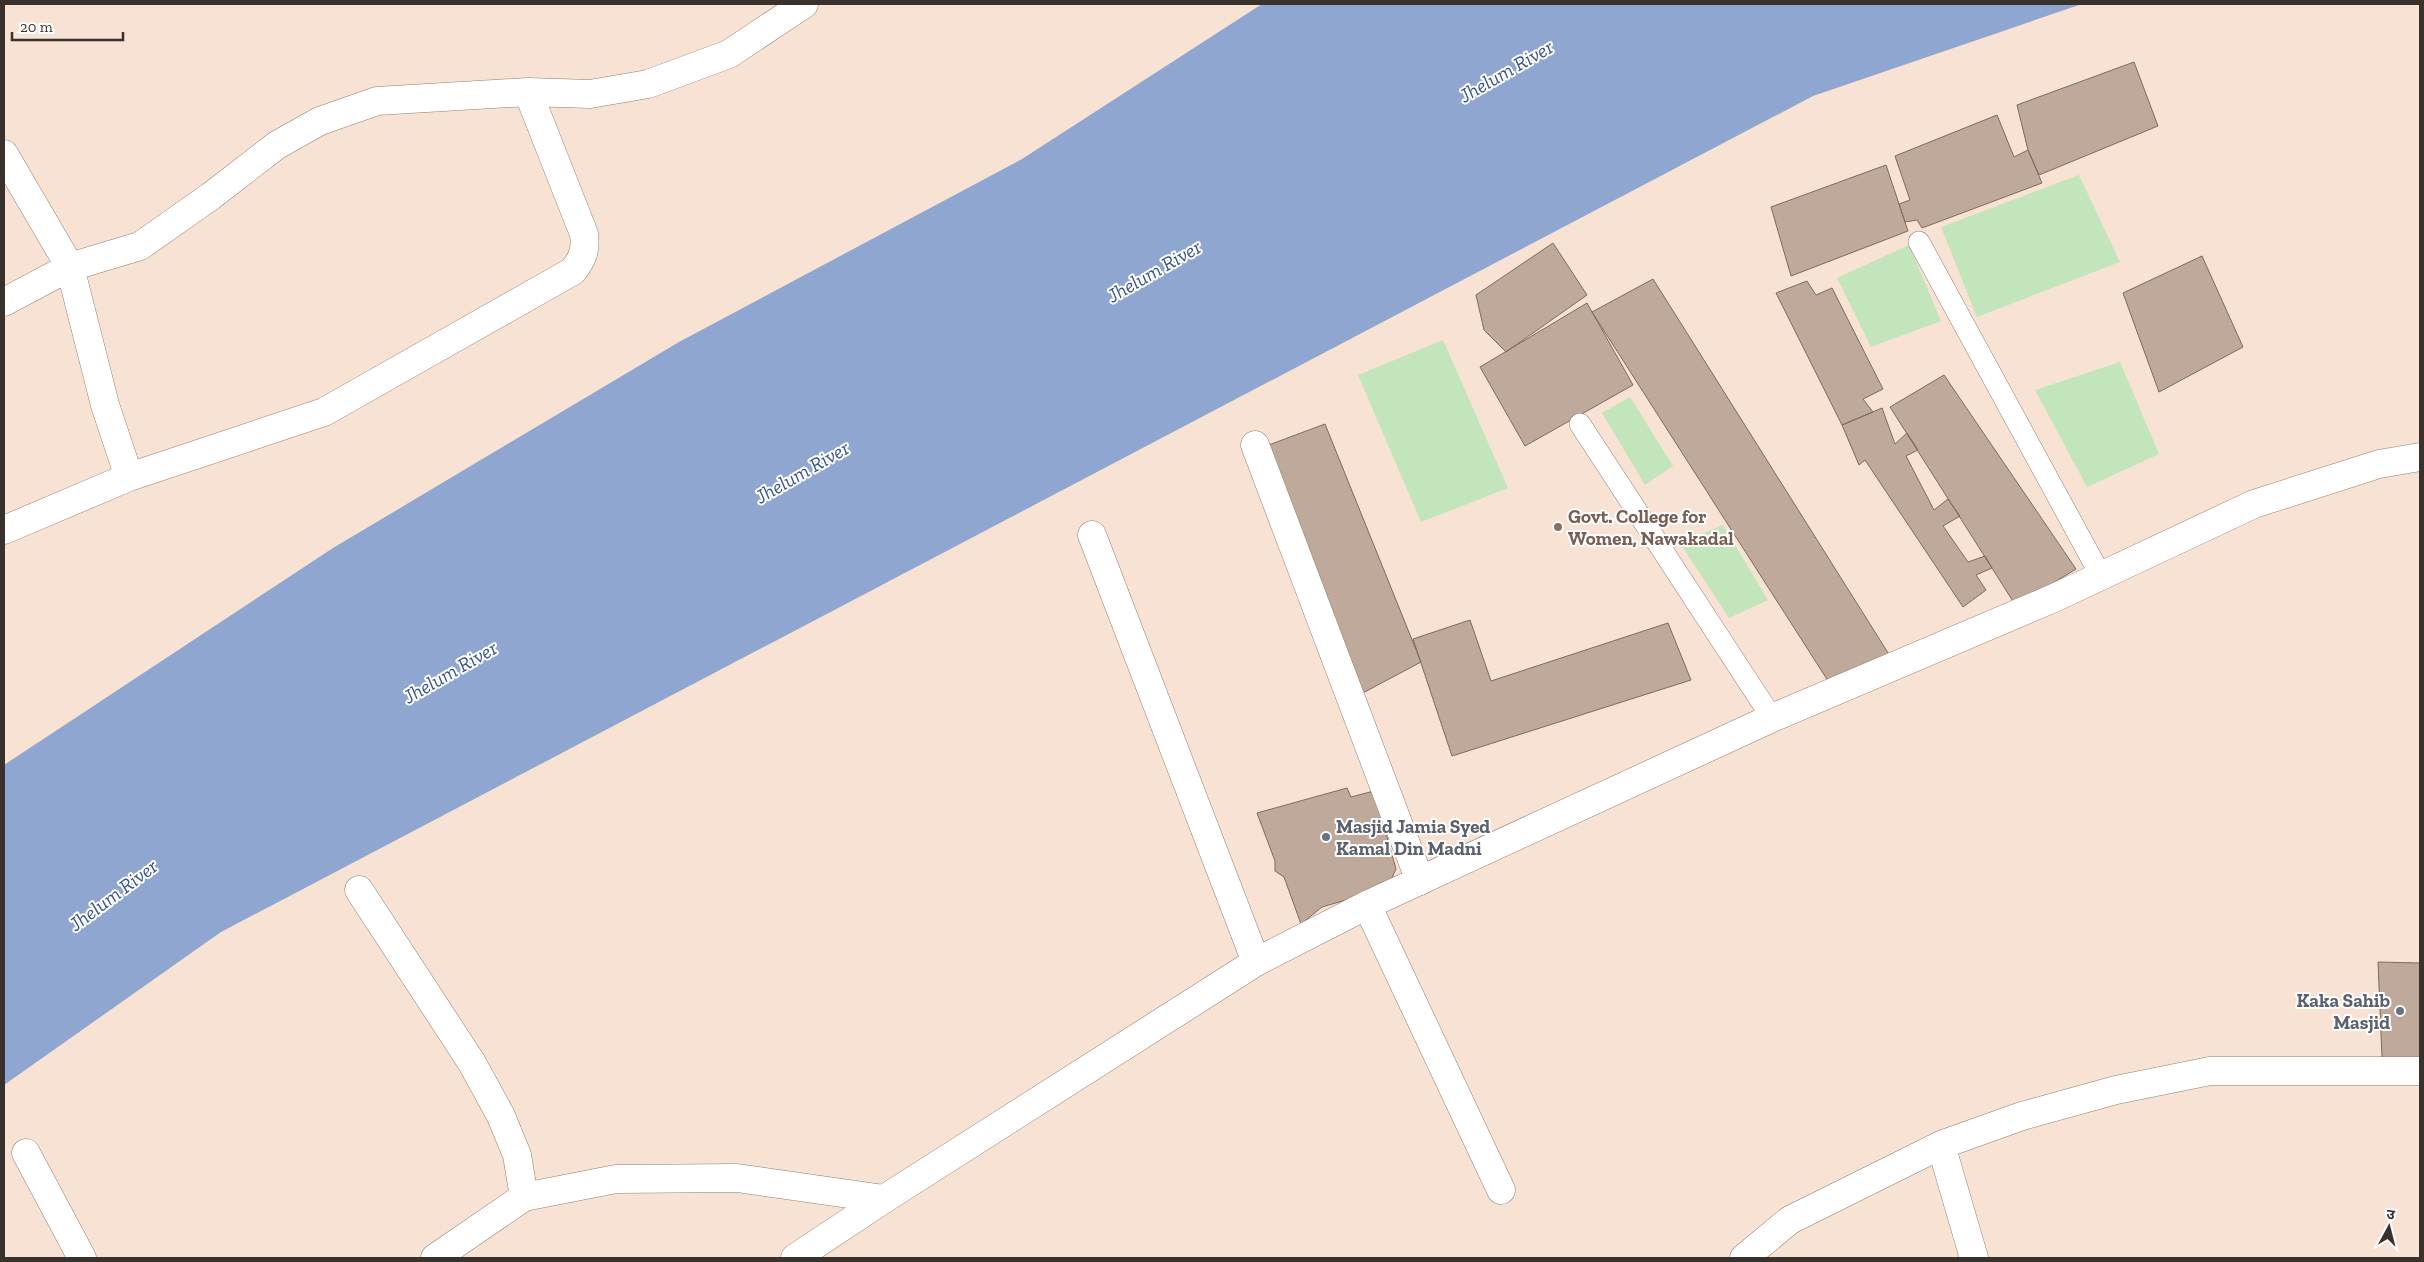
<svg xmlns="http://www.w3.org/2000/svg" width="2424" height="1262" font-family="'Zilla Slab','Noto Sans Devanagari',serif">
<style>
.green{fill:#c2e5bc}
.water{fill:#8fa6d0}
.building{fill:#bea99b;stroke:#7e6b5e}
.lines{fill:none;stroke-linecap:round;stroke-linejoin:round}
.service-casing{stroke:#927e71;stroke-width:22}
.minor-casing{stroke:#927e71;stroke-width:29}
.tertiary-casing{stroke:#927e71;stroke-width:29}
.service{stroke:#fff;stroke-width:21}
.minor{stroke:#fff;stroke-width:28}
.tertiary{stroke:#fff;stroke-width:28}
.education-dot{fill:#8d6e63;stroke:#fff;stroke-width:2}
.worship-dot{fill:#6b7280;stroke:#fff;stroke-width:2}
.labels{text-anchor:middle;dominant-baseline:central;stroke-width:4;stroke-linejoin:round;paint-order:stroke}
.education-label{font-size:19px;font-weight:bold;fill:#785e54;stroke:#fff;text-anchor:start}
.worship-label{font-size:19px;font-weight:bold;fill:#5b616d;stroke:#fff;text-anchor:start}
.water-label{font-size:20px;font-style:italic;fill:#365289;stroke:#fff}
</style>
<rect width="100%" height="100%" fill="#f7e2d3"/>
<path class="green" d="M 2079,175 L 2120,262 L 1977,317 L 1941,227 Z
M 1909,245 L 1941,321 L 1871,347 L 1837,278 Z
M 1443,340 L 1508,488 L 1421,522 L 1358,375 Z
M 2120,362 L 2159,454 L 2087,487 L 2035,390 Z
M 1630,397 L 1673,466 L 1645,485 L 1602,413 Z
M 1723,525 L 1768,600 L 1729,618 L 1680,543 Z"/>
<path class="water" d="M 1262,4 L 2082,4 L 1813,96 L 221,932 L 4,1085 L 4,765 L 333,548 L 679,342 L 1022,159 Z"/>
<path class="building" d="M 2134,62 L 2158,126 L 2039,175 L 2028,150 L 2017,105 Z
M 1997,115 L 2014,157 L 2028,150 L 2042,183 L 1922,228 L 1917,220 L 1905,222 L 1899,204 L 1910,200 L 1895,156 Z
M 1886,165 L 1908,231 L 1791,276 L 1771,207 Z
M 1553,243 L 1587,295 L 1506,352 L 1484,330 L 1476,295 Z
M 2202,256 L 2243,347 L 2159,392 L 2123,293 Z
M 1653,279 L 1890,656 L 1830,684 L 1592,312 Z
M 1807,281 L 1816,295 L 1832,288 L 1883,389 L 1863,399 L 1873,412 L 1842,425 L 1776,293 Z
M 1587,303 L 1633,385 L 1525,446 L 1480,367 Z
M 1944,375 L 2076,569 L 2016,606 L 1890,407 Z
M 1882,408 L 1895,444 L 1907,433 L 1918,450 L 1906,456 L 1934,510 L 1948,499 L 1960,516 L 1943,526 L 1968,562 L 1985,556 L 1992,568 L 1976,575 L 1986,590 L 1963,607 L 1865,460 L 1859,465 L 1842,425 Z
M 1325,424 L 1421,662 L 1359,695 L 1266,446 Z
M 1470,620 L 1491,681 L 1668,623 L 1691,680 L 1452,756 L 1413,639 Z
M 1347,788 L 1351,797 L 1374,791 L 1396,869 L 1391,880 L 1380,890 L 1322,907 L 1301,924 L 1284,877 L 1275,871 L 1275,861 L 1257,813 Z
M 2378,962 L 2420,963 L 2420,1058 L 2382,1058 Z"/>
<g class="lines">
<g class="service-casing">
<path id="service" d="M 1919,242 L 2101,576
M 1580,424 L 1772,718"/>
</g>
<g class="minor-casing">
<path id="minor" d="M 4,154 L 70,267 L 105,405 L 129,477
M 4,302 L 70,267 L 140,246 L 211,196 L 277,145 L 320,121 L 377,101 L 528,92
M 1255,445 L 1420,881
M 4,530 L 129,477 L 324,412 L 573,271 C 583,258 586,250 584,234 L 528,92 L 590,94 L 648,84 L 729,54 L 804,4
M 1092,535 L 1256,962
M 359,890 L 472,1063 L 501,1116 L 517,1155 L 524,1197
M 1367,905 L 1501,1190
M 1941,1145 L 1974,1258
M 26,1153 L 82,1258
M 435,1258 L 524,1197 L 616,1179 L 737,1178 L 884,1199
M 1744,1258 L 1790,1220 L 1941,1145 L 2022,1116 L 2116,1090 L 2210,1071 L 2420,1071"/>
</g>
<g class="tertiary-casing">
<path id="tertiary" d="M 795,1258 L 884,1199 L 1256,962 L 1367,905 L 1772,718 L 2054,598 L 2254,504 L 2379,464 L 2420,457"/>
</g>
<use href="#service" class="service"/>
<use href="#minor" class="minor"/>
<use href="#tertiary" class="tertiary"/>
</g>
<circle class="education-dot" cx="1558" cy="527" r="5"/>
<g class="worship-dot">
<circle cx="1326" cy="837" r="5"/>
<circle cx="2400" cy="1011" r="5"/>
</g>
<g class="labels">
<g class="education-label">
<text x="1568" y="516">Govt. College for<tspan x="1568" dy="22">Women, Nawakadal</tspan></text>
</g>
<g class="worship-label">
<text x="1336" y="826">Masjid Jamia Syed<tspan x="1336" dy="22">Kamal Din Madni</tspan></text>
<text x="2390" y="1000" text-anchor="end">Kaka Sahib<tspan x="2390" dy="22">Masjid</tspan></text>
</g>
<g class="water-label">
<text transform="translate(1506 71) rotate(-30)">Jhelum River</text>
<text transform="translate(1154 271) rotate(-30)">Jhelum River</text>
<text transform="translate(802 472) rotate(-30)">Jhelum River</text>
<text transform="translate(450 672) rotate(-30)">Jhelum River</text>
<text transform="translate(113 895) rotate(-37)">Jhelum River</text>
</g>
</g>
<rect width="2424" height="1262" fill="none" stroke="#39312c" stroke-width="10"/>
<g transform="translate(2389 1227) rotate(7)" stroke="#ffffff" stroke-width="4" paint-order="stroke">
<path d="M0-4L9 19L0 12L-9 19Z" fill="#39312c"/>
<text y="-8" font-size="14" font-weight="bold" text-anchor="middle" fill="#39312c">उ</text>
</g>
<path d="M12 32v8h111v-8" fill="none" stroke="#39312c" stroke-width="2.5"/>
<text x="20" y="32" font-size="15" fill="#39312c" stroke="#ffffff" stroke-width="4" paint-order="stroke">20 m</text>
</svg>
